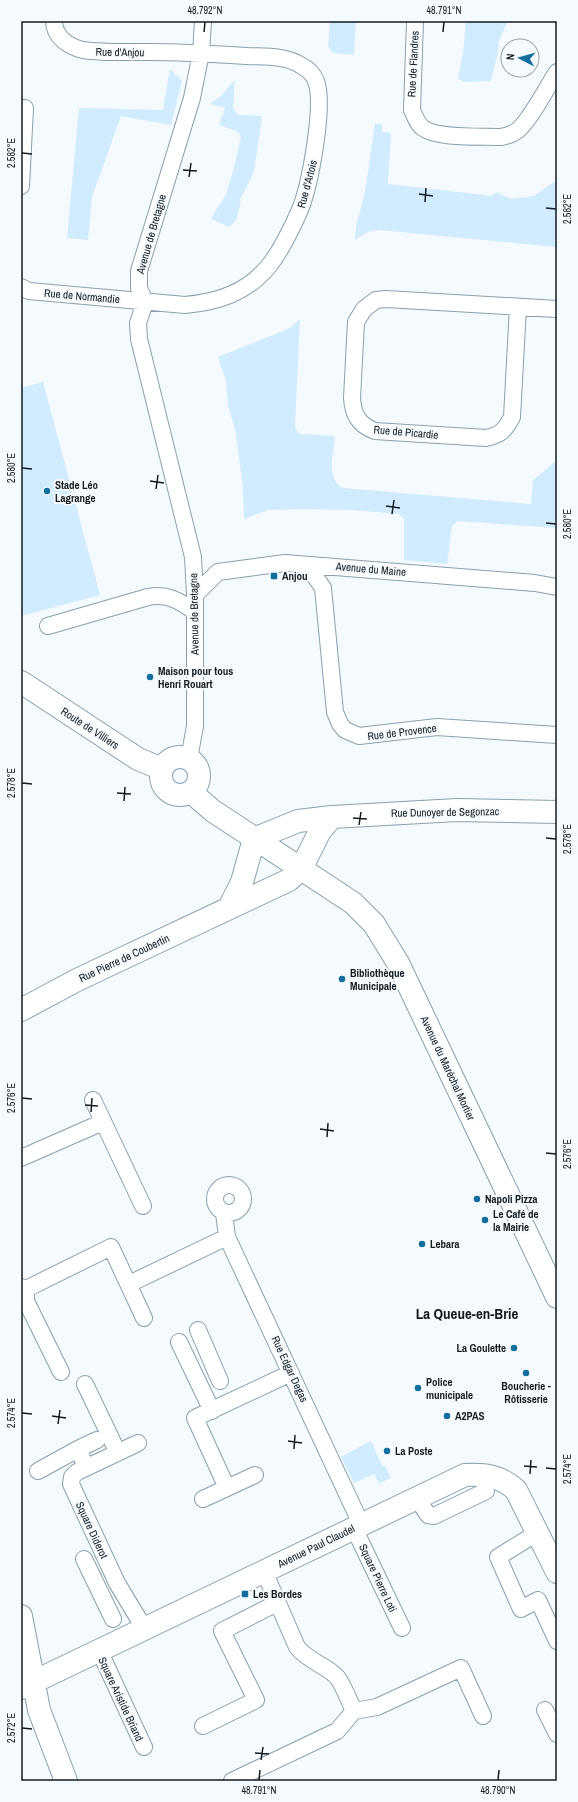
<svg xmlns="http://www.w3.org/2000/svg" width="578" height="1802" font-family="'Archivo Narrow',sans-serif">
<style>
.green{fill:#d1ecff}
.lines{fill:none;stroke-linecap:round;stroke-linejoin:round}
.street-casing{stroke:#899faf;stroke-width:18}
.secondary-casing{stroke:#899faf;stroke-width:24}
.street{stroke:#fff;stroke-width:16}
.secondary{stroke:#fff;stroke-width:22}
.ticks{fill:none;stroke:#131b21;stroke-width:1.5}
.poi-dot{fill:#136e9d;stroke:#f5fafe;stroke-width:1.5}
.labels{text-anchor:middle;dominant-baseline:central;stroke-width:4;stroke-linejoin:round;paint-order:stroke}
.street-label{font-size:11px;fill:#131b21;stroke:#f5fafe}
.poi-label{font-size:11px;font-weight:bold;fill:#131b21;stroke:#f5fafe;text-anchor:start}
.district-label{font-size:15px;font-weight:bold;fill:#131b21;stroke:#f5fafe}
.neatline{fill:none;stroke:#131b21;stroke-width:1.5}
.ticks-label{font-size:10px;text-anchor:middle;fill:#131b21}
</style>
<rect width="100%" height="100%" fill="#f5fafe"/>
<path class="green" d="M 330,21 L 356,21 L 354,55 L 333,53 L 328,46 Z
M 466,21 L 508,21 L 499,40 L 498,53 L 491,81 L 464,82 L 458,79 L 463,53 Z
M 170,69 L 182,81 L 171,125 L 121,116 L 92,197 L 88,240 L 67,238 L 79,108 L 163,110 Z
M 235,79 L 233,109 L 239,115 L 262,116 L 254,172 L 241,198 L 237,219 L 229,227 L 211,219 C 215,211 218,207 223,200 C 229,192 239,147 241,136 L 237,131 L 219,125 L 225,108 L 210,104 L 222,95 Z
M 375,124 L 382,124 L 382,132 L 391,133 L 388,184 L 492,196 L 496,192 L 511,199 L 534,196 L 557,180 L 557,247 L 380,230 L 368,232 L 355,240 L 356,226 L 365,192 Z
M 300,319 L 295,427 L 299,434 L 335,436 C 334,452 325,480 343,488 L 531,504 L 533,480 L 557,460 L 557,528 L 458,521 L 452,526 L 447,564 L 404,560 L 404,519 L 399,514 L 353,510 L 302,509 L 268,510 L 244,519 L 243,487 L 235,428 L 228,406 L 226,381 L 218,357 L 283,331 L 291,327 Z
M 43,382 L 100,595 L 21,616 L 21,388 Z
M 371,1441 L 382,1466 L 385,1465 L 391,1478 L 379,1483 L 374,1474 L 354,1483 L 341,1457 Z"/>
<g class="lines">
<g class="street-casing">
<path id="street" d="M 415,21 L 412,110 C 415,116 417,124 423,128 C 437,139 482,136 501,137 C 507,136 513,134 518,130 C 531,119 547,87 557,72
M 21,108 L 25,108 L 21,186
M 21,287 L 29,291 L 185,305 C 218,302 246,293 268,267 C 281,251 291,230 299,212 C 310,187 325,105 316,81 C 313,74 308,69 302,66 C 285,55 264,57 246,56 C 214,54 182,52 149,52 C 127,52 104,53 83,50 C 69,47 54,37 54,21
M 518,307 L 512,417 C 505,430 501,435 486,438 L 375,431 C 359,425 353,415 352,398 L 356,322 L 364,309 L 376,300 L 386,299 L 557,309
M 307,565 L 323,588 L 335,712 L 340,724 L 345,730 L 359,736 L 437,727 L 557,735
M 195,595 L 218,572 L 285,563 L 535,583 L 557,587
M 48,626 L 148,597 C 167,593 180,601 195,612
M 189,759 L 195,726 L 195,595 L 193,557 L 139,339 L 138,323 L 145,302 L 139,288 L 139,271 L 192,98 L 201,53 L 203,21
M 93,1100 L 143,1206
M 21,1158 L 103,1122
M215 1199a14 14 0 1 1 28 0a14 14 0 1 1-28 0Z
M 224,1213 L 227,1237 L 361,1524
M 129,1284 L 227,1237
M 21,1287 L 26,1289 L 111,1247 L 144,1318
M 26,1289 L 26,1301 L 61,1372
M 198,1330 L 220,1381
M 179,1342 L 212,1411
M 85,1384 L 118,1453
M 138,1443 L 77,1472 L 72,1477 L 71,1484 L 117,1583 L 144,1628
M 78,1449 L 97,1440
M 38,1471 L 78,1449 L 86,1467
M 227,1488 L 195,1418 L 291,1373
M 417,1498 L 428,1515 L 434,1516 L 486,1491
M 203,1499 L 255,1475
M 354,1528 L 402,1628
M 537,1533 L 498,1557 L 521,1609 L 538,1600 L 557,1641
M 84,1559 L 113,1619
M 264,1571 L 297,1647 C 309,1662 326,1665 337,1677 C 344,1686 349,1701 354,1711
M 99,1650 L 144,1747
M 545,1710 L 557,1734
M 203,1726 L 256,1700 L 222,1631 L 277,1603
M 232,1781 L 337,1731 L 354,1711 L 377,1707 L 461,1668 L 483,1716"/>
</g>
<g class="secondary-casing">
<path id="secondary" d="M 21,682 L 138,759 L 162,769
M161 776a19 19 0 1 1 38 0a19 19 0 1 1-38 0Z
M 191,792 L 213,811 L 353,903 L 374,924 L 398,963 L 557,1297
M 254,839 L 298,821 L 332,817 L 457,810 L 557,812
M 229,908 L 242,882 L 254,839
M 21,1010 L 77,980 L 289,880 L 301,869 L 320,831 L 332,817
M 21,1616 L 39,1710 L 66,1781
M 21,1688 L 465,1475 C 485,1474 501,1476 516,1490 L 557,1572"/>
</g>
<use href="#street" class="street"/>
<use href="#secondary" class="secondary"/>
</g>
<path class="ticks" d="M 204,32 L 205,22M 443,32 L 444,22M 22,153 L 32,154M 183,170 L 197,171M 189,177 L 191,163M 419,194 L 433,196M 425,202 L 426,188M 546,208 L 556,209M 22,468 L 32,469M 150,481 L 164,483M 156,489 L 158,475M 386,506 L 400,508M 392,514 L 394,500M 546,523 L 556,524M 22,783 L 32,784M 117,793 L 131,794M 124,801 L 125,787M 353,818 L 367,819M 359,825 L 361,812M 546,838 L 556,839M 22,1098 L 32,1099M 85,1105 L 98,1106M 91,1112 L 92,1098M 320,1129 L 334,1131M 327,1137 L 328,1123M 546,1153 L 556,1154M 22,1413 L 32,1414M 52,1416 L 66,1418M 58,1424 L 60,1410M 288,1441 L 302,1443M 294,1449 L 295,1435M 524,1466 L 537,1467M 546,1468 L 556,1469M 530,1474 L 531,1460M 22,1728 L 32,1729M 255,1753 L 269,1754M 261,1760 L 263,1747M 259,1780 L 260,1770M 498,1780 L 499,1770"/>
<g class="poi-dot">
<circle cx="47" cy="491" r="4"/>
<rect x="270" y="572" width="8" height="8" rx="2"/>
<circle cx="150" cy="677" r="4"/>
<circle cx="342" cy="979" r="4"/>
<circle cx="477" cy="1199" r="4"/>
<circle cx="485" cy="1220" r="4"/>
<circle cx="422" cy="1244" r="4"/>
<circle cx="514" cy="1348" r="4"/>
<circle cx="526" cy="1373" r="4"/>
<circle cx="418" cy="1388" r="4"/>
<circle cx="447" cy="1416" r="4"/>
<circle cx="387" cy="1451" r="4"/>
<rect x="241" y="1590" width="8" height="8" rx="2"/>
</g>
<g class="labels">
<g class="street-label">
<text transform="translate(120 52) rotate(1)">Rue d'Anjou</text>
<text transform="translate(413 64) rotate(-87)">Rue de Flandres</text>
<text transform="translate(307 184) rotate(-75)">Rue d'Artois</text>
<text transform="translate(151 234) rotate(-74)">Avenue de Bretagne</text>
<text transform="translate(82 296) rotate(5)">Rue de Normandie</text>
<text transform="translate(406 432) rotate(5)">Rue de Picardie</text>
<text transform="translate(371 569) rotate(5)">Avenue du Maine</text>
<text transform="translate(194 614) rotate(-91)">Avenue de Bretagne</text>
<text transform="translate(90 728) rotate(33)">Route de Villiers</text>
<text transform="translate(402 732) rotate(-7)">Rue de Provence</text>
<text transform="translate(445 812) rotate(-1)">Rue Dunoyer de Segonzac</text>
<text transform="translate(124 958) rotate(-25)">Rue Pierre de Coubertin</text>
<text transform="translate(448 1068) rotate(65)">Avenue du Maréchal Mortier</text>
<text transform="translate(290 1369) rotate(65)">Rue Edgar Degas</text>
<text transform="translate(92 1530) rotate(65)">Square Diderot</text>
<text transform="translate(316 1546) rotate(-26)">Avenue Paul Claudel</text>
<text transform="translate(378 1578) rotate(65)">Square Pierre Loti</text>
<text transform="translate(121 1699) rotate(65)">Square Aristide Briand</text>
</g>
<g class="poi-label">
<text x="55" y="485">Stade Léo<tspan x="55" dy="13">Lagrange</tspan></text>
<text x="282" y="576">Anjou</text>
<text x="158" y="671">Maison pour tous<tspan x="158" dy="13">Henri Rouart</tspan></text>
<text x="350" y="973">Bibliothèque<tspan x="350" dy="13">Municipale</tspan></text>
<text x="485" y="1199">Napoli Pizza</text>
<text x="493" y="1214">Le Café de<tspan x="493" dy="13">la Mairie</tspan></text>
<text x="430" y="1244">Lebara</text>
<text x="506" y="1348" text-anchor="end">La Goulette</text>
<text x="426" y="1382">Police<tspan x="426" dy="13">municipale</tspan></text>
<text x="526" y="1386" text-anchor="middle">Boucherie -<tspan x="526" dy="13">Rôtisserie</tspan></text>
<text x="455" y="1416">A2PAS</text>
<text x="395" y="1451">La Poste</text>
<text x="253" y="1594">Les Bordes</text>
</g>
<g class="district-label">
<text x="467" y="1313">La Queue-en-Brie</text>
</g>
</g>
<rect width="578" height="1802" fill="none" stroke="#f5fafe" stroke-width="44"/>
<g transform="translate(520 58) rotate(276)"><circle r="19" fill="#f5fafe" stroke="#9ba1a6"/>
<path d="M0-3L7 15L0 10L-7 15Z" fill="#136e9d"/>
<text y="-6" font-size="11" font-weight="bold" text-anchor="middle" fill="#131b21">N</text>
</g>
<rect x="22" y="22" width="534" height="1758" class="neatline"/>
<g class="ticks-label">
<text x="205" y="14">48.792°N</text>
<text x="444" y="14">48.791°N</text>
<text transform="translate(11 153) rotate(-90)" y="4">2.582°E</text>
<text transform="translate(567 209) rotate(-90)" y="4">2.582°E</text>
<text transform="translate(11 468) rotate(-90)" y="4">2.580°E</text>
<text transform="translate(567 524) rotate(-90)" y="4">2.580°E</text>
<text transform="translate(11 783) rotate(-90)" y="4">2.578°E</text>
<text transform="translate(567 839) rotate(-90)" y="4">2.578°E</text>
<text transform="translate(11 1098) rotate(-90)" y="4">2.576°E</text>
<text transform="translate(567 1154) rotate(-90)" y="4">2.576°E</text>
<text transform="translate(11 1413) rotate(-90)" y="4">2.574°E</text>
<text transform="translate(567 1469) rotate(-90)" y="4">2.574°E</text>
<text transform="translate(11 1728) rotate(-90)" y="4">2.572°E</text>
<text x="259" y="1794">48.791°N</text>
<text x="498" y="1794">48.790°N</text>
</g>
</svg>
